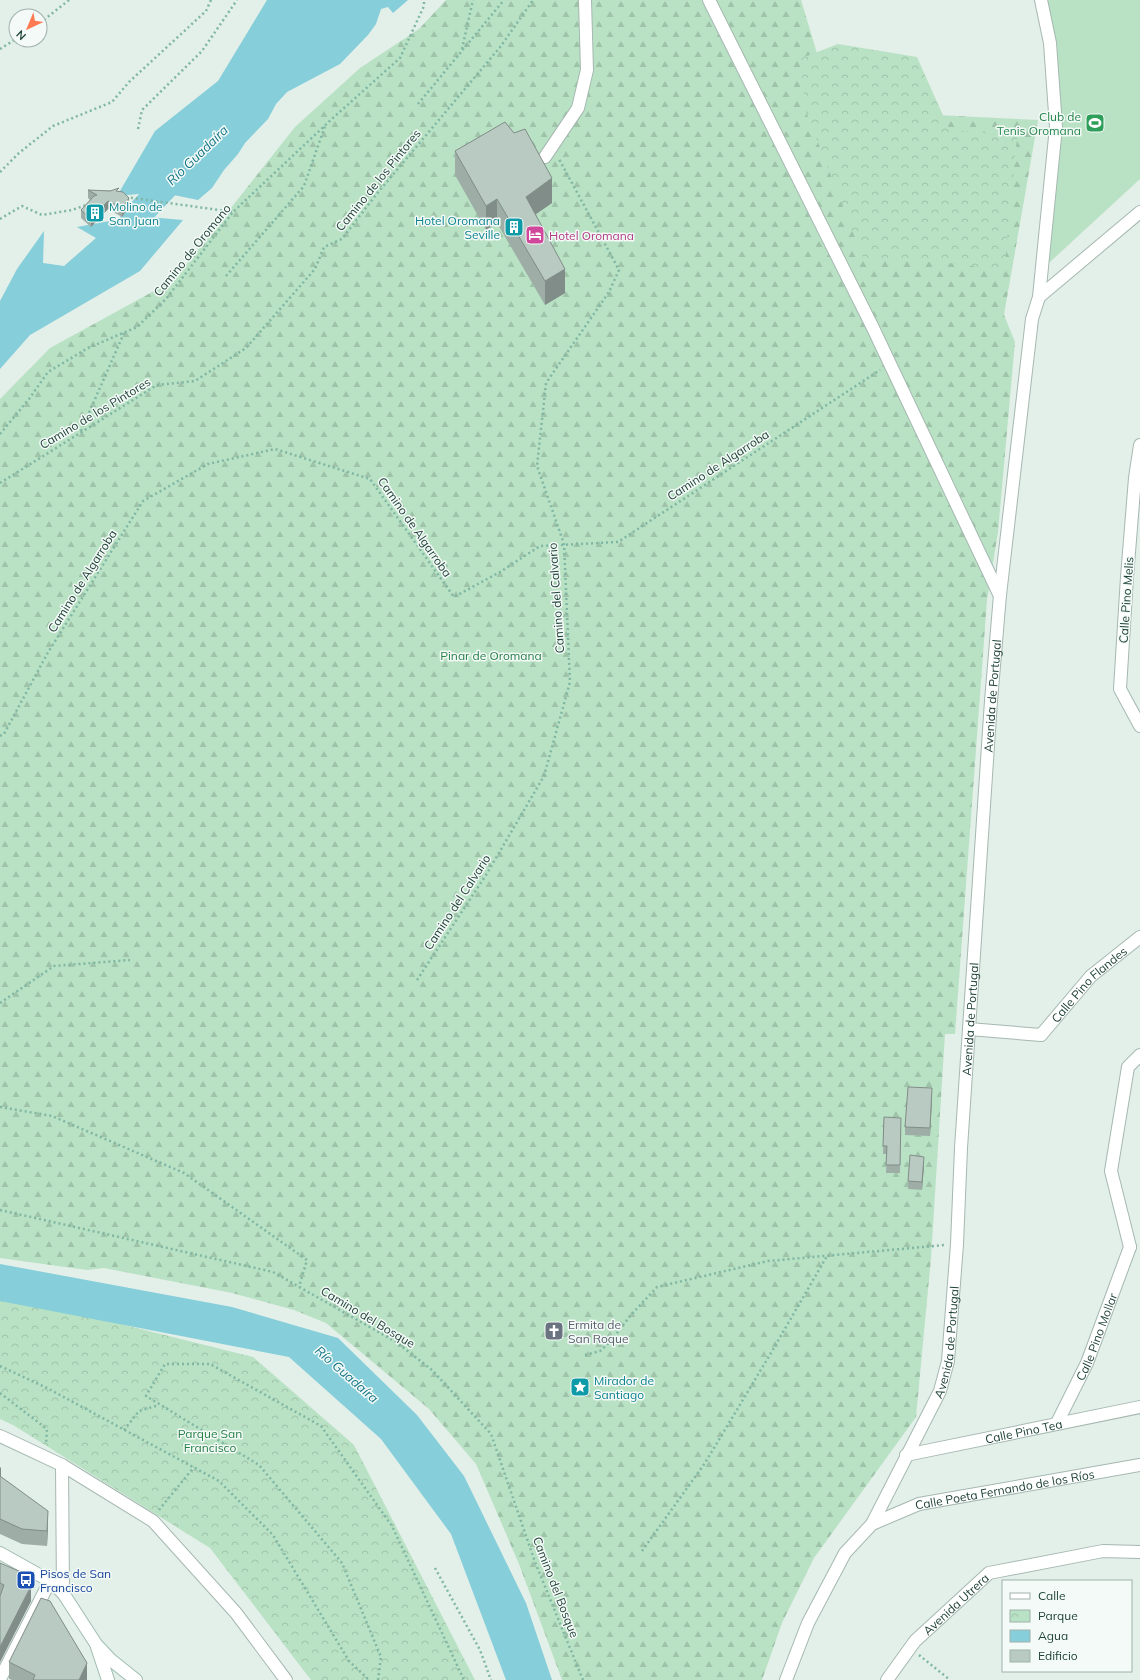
<svg xmlns="http://www.w3.org/2000/svg" width="1140" height="1680" font-family="Mulish,sans-serif">
<style>
.forest{fill:url(#forest-firs)}
.park{fill:url(#park-crowns)}
.pitch{fill:#b9e2c4}
.water{fill:#85ceda}
.lines{fill:none;stroke-linecap:round;stroke-linejoin:round}
.river{stroke:#85ceda;stroke-width:27}
.pedestrian-casing{stroke:#a5b8b1;stroke-width:14}
.minor-casing{stroke:#a5b8b1;stroke-width:14}
.tertiary-casing{stroke:#a5b8b1;stroke-width:14}
.secondary-casing{stroke:#a0bcb2;stroke-width:14}
.path{stroke:#7fb6a4;stroke-width:2.5;stroke-dasharray:2 3;stroke-linecap:butt}
.pedestrian{stroke:#fff;stroke-width:12}
.minor{stroke:#fff;stroke-width:12}
.tertiary{stroke:#fff;stroke-width:12}
.secondary{stroke:#fff;stroke-width:12}
.wall{fill:#9eaea7}
.shaded-wall{fill:#818d88}
.building{fill:#b8cac2;stroke:#818d88}
.labels{text-anchor:middle;dominant-baseline:central;stroke-width:3;stroke-linejoin:round;paint-order:stroke}
.leisure-label{font-size:12px;fill:#27864d;stroke:#f4faf7;text-anchor:end}
.street-label{font-size:12px;fill:#204339;stroke:#f4faf7}
.culture-label{font-size:12px;fill:#0d838f;stroke:#f4faf7;text-anchor:start}
.hotel-label{font-size:12px;fill:#b23c85;stroke:#f4faf7;text-anchor:start}
.park-label{font-size:12px;fill:#257f46;stroke:#f4faf7}
.worship-label{font-size:12px;fill:#5b616d;stroke:#f4faf7;text-anchor:start}
.transit-label{font-size:12px;fill:#164399;stroke:#f4faf7;text-anchor:start}
.water-label{font-size:13px;font-style:italic;fill:#127587;stroke:#f4faf7}
</style>
<defs>
<pattern id="forest-firs" width="22" height="20" patternUnits="userSpaceOnUse"><rect width="22" height="20" fill="#b9e2c4"/><path d="M5 1l3.5 6h-7zM16 11l3.5 6h-7z" fill="#9fc3a9"/></pattern>
<pattern id="park-crowns" width="20" height="18" patternUnits="userSpaceOnUse"><rect width="20" height="18" fill="#b9e2c4"/><path d="M2 6a3 3 0 1 1 6 0M12 15a3 3 0 1 1 6 0" fill="none" stroke="#9fc3a9"/></pattern>
</defs>
<rect width="100%" height="100%" fill="#e3efe9"/>
<path class="forest" d="M 446,0 L 801,0 L 834,110 L 1038,120 L 1004,315 L 1015,342 L 998,532 L 987,600 L 955,1034 L 945,1034 L 931,1258 L 916,1417 L 814,1558 L 782,1623 L 762,1680 L 562,1680 L 519,1564 L 476,1464 L 429,1409 L 326,1323 L 294,1310 L 232,1293 L 104,1268 L 87,1270 L 0,1258 L 0,399 L 50,348 L 174,280 L 295,127 L 360,68 L 419,29 Z"/>
<path class="park" d="M 838,44 L 917,57 L 949,129 L 1017,137 L 1004,274 L 964,264 L 863,258 L 807,114 L 799,59 Z
M 0,1294 L 253,1357 L 354,1445 L 475,1680 L 311,1680 L 210,1548 L 13,1425 L 0,1419 Z"/>
<path class="pitch" d="M 1044,0 L 1140,0 L 1140,179 L 1038,273 L 1045,173 L 1055,73 Z"/>
<path class="water" d="M 267,0 L 408,0 L 393,13 L 388,7 L 381,9 L 376,24 L 368,35 L 340,64 L 287,92 L 276,104 L 268,119 L 245,143 L 238,154 L 224,170 L 212,188 L 198,200 L 159,192 L 117,196 L 155,131 L 218,81 Z
M 137,216 L 183,220 L 140,271 L 30,335 L 0,369 L 0,301 L 17,269 L 44,231 L 43,263 L 64,266 L 96,238 L 77,227 Z
M 0,1264 L 232,1307 L 338,1338 L 417,1415 L 464,1476 L 526,1603 L 552,1680 L 506,1680 L 451,1534 L 381,1439 L 289,1357 L 0,1301 Z"/>
<g class="lines">
<path class="river" d="M 116,247 L 137,216 L 184,166"/>
<g class="pedestrian-casing">
<path id="pedestrian" d="M 969,1029 L 1041,1035"/>
</g>
<g class="minor-casing">
<g id="minor">
<path d="M 709,0 L 873,328 L 999,594"/>
<path d="M 545,157 L 578,108 L 587,70 L 585,0"/>
<path d="M 1039,297 L 1140,212"/>
<path d="M 1140,445 L 1135,478 L 1127,577 L 1120,689 L 1140,726"/>
<path id="s1" d="M 1041,1035 L 1091,976 L 1140,937"/>
<path d="M 1130,1247 L 1111,1171 L 1128,1067 L 1140,1055"/>
<path id="s2" d="M 1057,1423 L 1087,1363 L 1130,1247"/>
<path d="M 0,1436 L 62,1465 L 153,1521 L 236,1613 L 286,1680"/>
<path id="s3" d="M 906,1455 L 1140,1407"/>
<path d="M 62,1465 L 63,1593"/>
<path id="s4" d="M 872,1524 L 940,1391 L 948,1361 L 957,1244 L 961,1148 L 991,701 L 1000,595 L 1032,319 L 1039,297 L 1056,127 L 1050,43 L 1041,0"/>
<path d="M 0,1679 L 50,1581"/>
<path id="s5" d="M 887,1680 L 915,1641 L 989,1573 L 1103,1551 L 1140,1552"/>
</g>
</g>
<g class="tertiary-casing">
<g id="tertiary">
<path id="s6" d="M 786,1680 L 808,1623 L 845,1553 L 872,1524 L 919,1504 L 1140,1465"/>
</g>
</g>
<g class="secondary-casing">
<path id="secondary" d="M 0,1553 L 50,1581 L 63,1593 L 96,1644 L 111,1660 L 136,1680
M 97,1647 L 108,1680"/>
</g>
<path class="path" d="M 40,23 L 69,0
M 0,49 L 16,39
M 462,49 L 473,0
M 418,104 L 504,0
M 138,129 L 142,110 L 202,51 L 237,0
M 0,172 L 19,153 L 53,126 L 112,102 L 129,82 L 206,11 L 211,0
M 126,197 L 233,212
M 0,219 L 22,206 L 42,215 L 72,210 L 89,204
M 226,276 L 304,186 L 325,126
M 81,431 L 124,333
M 0,434 L 29,399 L 48,372 L 88,348 L 137,327 L 166,299 L 233,212 L 334,117 L 400,58 L 424,6 L 424,0
M 0,483 L 157,385 L 195,381 L 246,348 L 315,269 L 324,247 L 342,239 L 375,196 L 501,46 L 533,0
M 0,736 L 4,734 L 47,654 L 143,501 L 208,464 L 275,449 L 370,479 L 454,597 L 500,572 L 540,546 L 618,542 L 880,370
M 417,980 L 486,875 L 544,776 L 570,682 L 564,544 L 537,466 L 546,383 L 609,292 L 619,270 L 559,159
M 0,1003 L 54,966 L 130,960
M 0,1107 L 52,1116 L 184,1173 L 307,1260 L 299,1287
M 0,1210 L 273,1272 L 396,1342 L 432,1370 L 491,1434 L 535,1562 L 583,1680
M 585,1355 L 600,1351 L 611,1341 L 630,1316 L 657,1287 L 768,1261 L 945,1245
M 0,1366 L 47,1388 L 219,1481 L 273,1535 L 349,1661 L 369,1680
M 0,1393 L 47,1429 L 46,1444
M 124,1430 L 139,1411 L 159,1405
M 159,1510 L 194,1467
M 642,1551 L 705,1463 L 768,1358 L 827,1256
M 435,1568 L 480,1650 L 491,1680
M 919,1655 L 950,1680
M 378,1680 L 381,1657 L 342,1563 L 259,1465 L 146,1396 L 165,1364 L 210,1364 L 321,1426 L 392,1526 L 464,1680"/>
<use href="#pedestrian" class="pedestrian"/>
<use href="#minor" class="minor"/>
<use href="#tertiary" class="tertiary"/>
<use href="#secondary" class="secondary"/>
</g>
<path class="wall" d="M 455,151 L 552,203 L 536,214 L 565,293 L 545,305 L 497,223 L 486,230 L 455,175 Z
M 88,190 L 119,191 L 129,206 L 122,217 L 108,209 L 91,227 L 81,218 L 81,210 L 90,200 L 88,198 Z
M 932,1096 L 930,1136 L 905,1135 L 905,1127 Z
M 884,1117 L 901,1126 L 900,1173 L 886,1173 L 887,1154 L 883,1154 Z
M 924,1165 L 922,1190 L 908,1189 L 908,1181 Z
M 0,1467 L 1,1477 L 48,1526 L 47,1546 L 22,1544 L 0,1534 Z
M 0,1563 L 31,1601 L 0,1662 Z
M 9,1662 L 87,1680 L 12,1680 L 9,1679 Z"/>
<path class="shaded-wall" d="M 552,178 L 552,203 L 526,221 L 526,197 Z
M 129,198 L 129,206 L 122,217 L 122,208 Z
M 497,199 L 497,223 L 486,230 L 486,206 Z
M 108,201 L 108,209 L 91,227 L 91,219 Z
M 565,269 L 565,293 L 545,305 L 545,281 Z
M 932,1088 L 932,1096 L 930,1136 L 930,1128 Z
M 924,1157 L 924,1165 L 922,1190 L 922,1182 Z
M 1,1467 L 1,1482 L 0,1483 L 0,1468 Z
M 48,1511 L 48,1526 L 47,1546 L 47,1531 Z
M 31,1586 L 31,1601 L 0,1662 L 0,1647 Z
M 87,1663 L 87,1680 L 79,1680 Z"/>
<path class="building" d="M 505,122 L 514,133 L 525,129 L 552,178 L 526,197 L 565,269 L 545,281 L 497,199 L 486,206 L 455,151 Z
M 119,188 L 116,191 L 123,192 L 129,198 L 122,208 L 108,201 L 91,219 L 81,210 L 94,196 L 97,195 L 88,190 L 110,191 Z
M 908,1087 L 932,1088 L 930,1128 L 905,1127 Z
M 884,1117 L 901,1118 L 900,1165 L 886,1165 L 887,1146 L 883,1146 Z
M 910,1155 L 924,1157 L 922,1182 L 908,1181 Z
M 0,1476 L 48,1511 L 47,1531 L 22,1529 L 0,1519 Z
M 0,1563 L 28,1575 L 31,1586 L 0,1647 L 0,1596 L 4,1585 L 0,1583 Z
M 41,1598 L 50,1601 L 87,1663 L 79,1680 L 33,1680 L 35,1675 L 9,1662 Z"/>
<defs>
<g id="stadium-square" transform="scale(1)"><rect x="-9" y="-9" width="18" height="18" rx="4" fill="#2e9e5b" stroke="#f4faf7"/><path d="M0-5a6.5 5 0 1 0 0 10a6.5 5 0 1 0 0-10ZM-3.5-1.8h7v3.6h-7Z" fill="#fff"/></g>
<g id="building-square" transform="scale(1)"><rect x="-9" y="-9" width="18" height="18" rx="4" fill="#0f9aa8" stroke="#f4faf7"/><path d="M-4-6H4V6H1V3H-1V6H-4ZM-2.5-4.3h1.7v1.8h-1.7ZM.8-4.3h1.7v1.8H.8ZM-2.5-1h1.7V.8h-1.7ZM.8-1h1.7V.8H.8Z" fill="#fff"/></g>
<g id="hotel-square" transform="scale(1)"><rect x="-9" y="-9" width="18" height="18" rx="4" fill="#d1479c" stroke="#f4faf7"/><path d="M-6-4.5h1.5V1H6V5H4.5V3h-9V5H-6ZM-4 0a1.8 1.8 0 1 1 3.6 0ZM.5 0V-2.5h3Q6-2.5 6 0Z" fill="#fff"/></g>
<g id="church-square" transform="scale(1)"><rect x="-9" y="-9" width="18" height="18" rx="4" fill="#6b7280" stroke="#f4faf7"/><path d="M-1.2-6h2.4v3.5h3.3v2.4h-3.3V6h-2.4V-.1h-3.3v-2.4h3.3Z" fill="#fff"/></g>
<g id="sight-square" transform="scale(1)"><rect x="-9" y="-9" width="18" height="18" rx="4" fill="#0f9aa8" stroke="#f4faf7"/><path d="M0-6L1.8-2.2L6-1.7L2.9 1.2L3.7 5.4L0 3.3L-3.7 5.4L-2.9 1.2L-6-1.7L-1.8-2.2Z" fill="#fff"/></g>
<g id="bus-square" transform="scale(1)"><rect x="-9" y="-9" width="18" height="18" rx="4" fill="#1a4fb4" stroke="#f4faf7"/><path d="M-5-6H5V4H4V6H2V4H-2V6H-4V4H-5ZM-3.5-4V0h7V-4ZM-3.5 1.2v1.5H-2V1.2ZM2 1.2v1.5H3.5V1.2Z" fill="#fff"/></g>
</defs>
<g fill-rule="evenodd">
<use href="#stadium-square" x="1095" y="123"/>
<use href="#building-square" x="95" y="213"/>
<use href="#building-square" x="514" y="227"/>
<use href="#hotel-square" x="535" y="235"/>
<use href="#church-square" x="554" y="1331"/>
<use href="#sight-square" x="580" y="1387"/>
<use href="#bus-square" x="26" y="1580"/>
</g>
<g class="labels">
<g class="leisure-label">
<text x="1081" y="116">Club de<tspan x="1081" dy="14">Tenis Oromana</tspan></text>
</g>
<g class="street-label">
<text transform="translate(378 180) rotate(-51)">Camino de los Pintores</text>
<text transform="translate(192 250) rotate(-51)">Camino de Oromano</text>
<text transform="translate(95 413) rotate(-31)">Camino de los Pintores</text>
<text transform="translate(718 465) rotate(-33)">Camino de Algarroba</text>
<text transform="translate(415 527) rotate(55)">Camino de Algarroba</text>
<text transform="translate(82 581) rotate(-58)">Camino de Algarroba</text>
<text transform="translate(556 598) rotate(-94)">Camino del Calvario</text>
<text transform="translate(1126 600) rotate(-86)">Calle Pino Melis</text>
<text stroke="none"><textPath href="#s4" startOffset="847">Avenida de Portugal</textPath></text>
<text transform="translate(457 902) rotate(-57)">Camino del Calvario</text>
<text stroke="none"><textPath href="#s1" startOffset="70">Calle Pino Flandes</textPath></text>
<text stroke="none"><textPath href="#s4" startOffset="523">Avenida de Portugal</textPath></text>
<text transform="translate(368 1317) rotate(31)">Camino del Bosque</text>
<text stroke="none"><textPath href="#s2" startOffset="95">Calle Pino Mollar</textPath></text>
<text stroke="none"><textPath href="#s4" startOffset="199">Avenida de Portugal</textPath></text>
<text stroke="none"><textPath href="#s3" startOffset="120">Calle Pino Tea</textPath></text>
<text stroke="none"><textPath href="#s6" startOffset="318">Calle Poeta Fernando de los Ríos</textPath></text>
<text transform="translate(556 1587) rotate(69)">Camino del Bosque</text>
<text stroke="none"><textPath href="#s5" startOffset="103">Avenida Utrera</textPath></text>
</g>
<g class="culture-label">
<text x="109" y="206">Molino de<tspan x="109" dy="14">San Juan</tspan></text>
<text x="500" y="220" text-anchor="end">Hotel Oromana<tspan x="500" dy="14">Seville</tspan></text>
<text x="594" y="1380">Mirador de<tspan x="594" dy="14">Santiago</tspan></text>
</g>
<g class="hotel-label">
<text x="549" y="235">Hotel Oromana</text>
</g>
<g class="park-label">
<text x="491" y="655">Pinar de Oromana</text>
<text x="210" y="1433">Parque San<tspan x="210" dy="14">Francisco</tspan></text>
</g>
<g class="worship-label">
<text x="568" y="1324">Ermita de<tspan x="568" dy="14">San Roque</tspan></text>
</g>
<g class="transit-label">
<text x="40" y="1573">Pisos de San<tspan x="40" dy="14">Francisco</tspan></text>
</g>
<g class="water-label">
<text transform="translate(197 155) rotate(-44)">Río Guadaíra</text>
<text transform="translate(347 1374) rotate(41)">Río Guadaíra</text>
</g>
</g>
<rect x="1002" y="1580" width="130" height="92" fill="#f4faf7" stroke="#9fb1ab"/>
<rect x="1010" y="1593" width="20" height="6" fill="#ffffff" stroke="#9fb1ab"/>
<text x="1038" y="1600" font-size="12" fill="#204339">Calle</text>
<rect x="1010" y="1610" width="20" height="12" fill="url(#park-crowns)" stroke="#9fb1ab"/>
<text x="1038" y="1620" font-size="12" fill="#204339">Parque</text>
<rect x="1010" y="1630" width="20" height="12" fill="#85ceda" stroke="#9fb1ab"/>
<text x="1038" y="1640" font-size="12" fill="#204339">Agua</text>
<rect x="1010" y="1650" width="20" height="12" fill="#b8cac2" stroke="#9fb1ab"/>
<text x="1038" y="1660" font-size="12" fill="#204339">Edificio</text>
<g transform="translate(28 28) rotate(224)"><circle r="19" fill="#f4faf7" stroke="#9fb1ab"/>
<path d="M0-3L7 15L0 10L-7 15Z" fill="#ff7951"/>
<text y="-6" font-size="11" font-weight="bold" text-anchor="middle" fill="#204339">N</text>
</g>
</svg>
